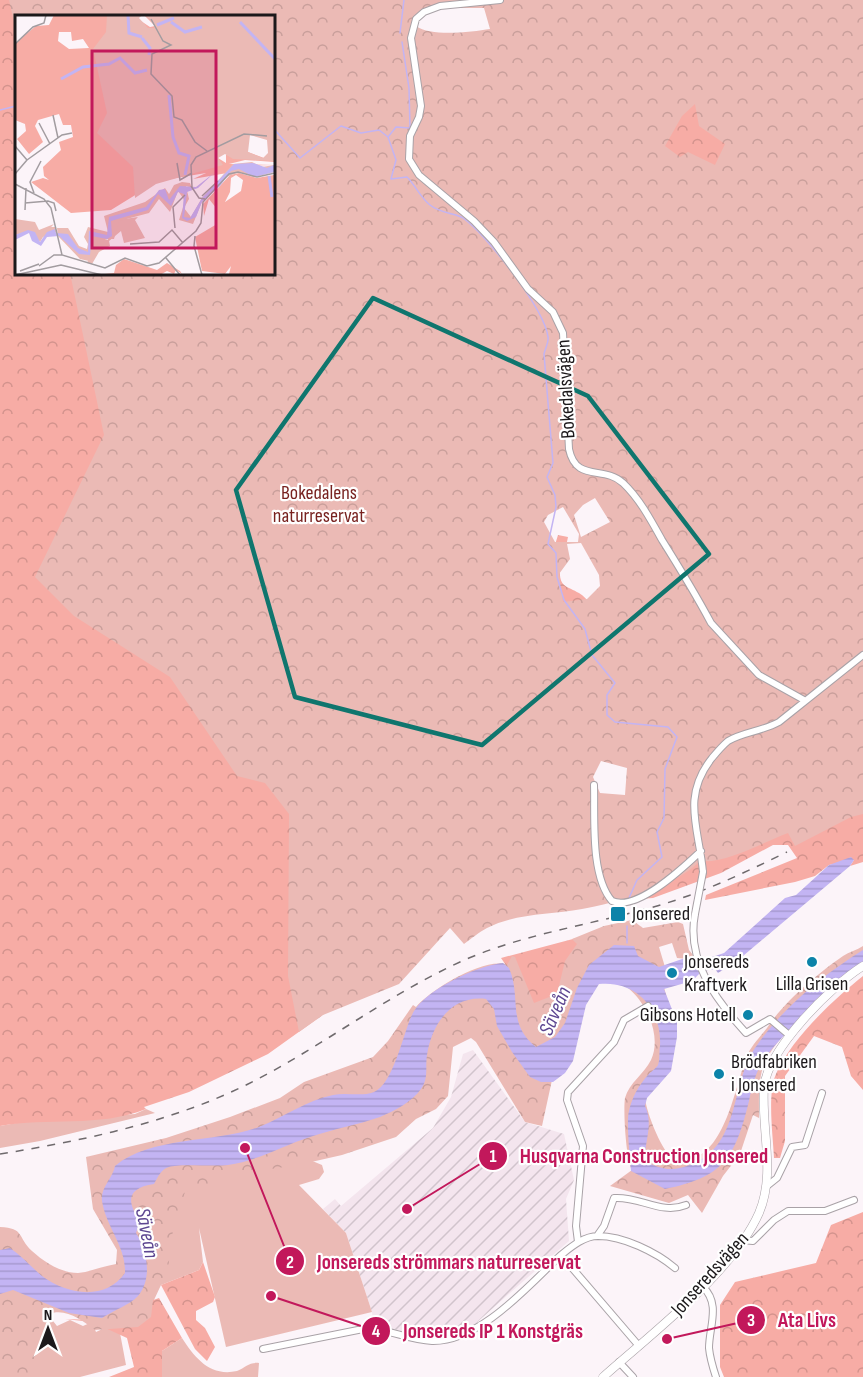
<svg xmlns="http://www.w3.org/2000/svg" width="863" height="1377" font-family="'Sofia Sans Condensed',sans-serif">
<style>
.industrial{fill:url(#industrial-furrows)}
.green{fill:#ebbab5}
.forest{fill:url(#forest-crowns);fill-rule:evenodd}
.park{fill:url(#park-crowns);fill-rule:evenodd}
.water{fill:url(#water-rules)}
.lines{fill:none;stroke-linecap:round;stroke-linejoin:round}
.stream{stroke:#c3b4f3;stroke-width:1.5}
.minor-casing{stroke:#a9a2a7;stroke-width:8}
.tertiary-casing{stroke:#a9a2a7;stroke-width:9}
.minor{stroke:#fff;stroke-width:6}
.tertiary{stroke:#fff;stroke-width:8}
.rail{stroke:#6f6a6d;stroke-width:1.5;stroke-dasharray:8 8;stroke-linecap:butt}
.minor-bridge-casing{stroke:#a9a2a7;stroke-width:8;stroke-linecap:butt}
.minor-bridge{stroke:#fff;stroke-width:6}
.marked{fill:none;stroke:#0f766e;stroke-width:4.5;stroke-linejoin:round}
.poi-dot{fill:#0c83a9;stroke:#fff;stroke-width:2}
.labels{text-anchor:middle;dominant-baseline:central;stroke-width:4.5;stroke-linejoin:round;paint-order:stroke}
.street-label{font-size:20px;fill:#1c191b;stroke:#fff}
.park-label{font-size:20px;fill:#782220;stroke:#fff}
.poi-label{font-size:20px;fill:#1c191b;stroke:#fff;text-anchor:start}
.water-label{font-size:21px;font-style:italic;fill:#5d4691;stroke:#fff}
.inset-river{fill:none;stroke:#c3b4f3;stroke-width:3}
.inset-road{fill:none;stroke:#a29ca0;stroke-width:1.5}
.view{fill:#c2185b;fill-opacity:0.15;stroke:#c2185b;stroke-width:3}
.inset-edge{fill:none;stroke:#1c191b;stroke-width:3}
.leader{fill:none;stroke:#c2185b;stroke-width:2}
.callout-dot{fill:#c2185b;stroke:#fff;stroke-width:2}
.mark-label{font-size:18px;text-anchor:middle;font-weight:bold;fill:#fff}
.callout-label{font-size:21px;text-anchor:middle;font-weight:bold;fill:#c2185b;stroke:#fff;stroke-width:4.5;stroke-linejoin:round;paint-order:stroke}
</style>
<defs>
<pattern id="industrial-furrows" width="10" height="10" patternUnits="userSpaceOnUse" patternTransform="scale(1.5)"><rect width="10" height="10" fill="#f4e5ee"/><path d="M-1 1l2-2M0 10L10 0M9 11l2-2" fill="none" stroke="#d1c4cc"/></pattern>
<pattern id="forest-crowns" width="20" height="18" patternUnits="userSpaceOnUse" patternTransform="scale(1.5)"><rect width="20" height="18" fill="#f7aca5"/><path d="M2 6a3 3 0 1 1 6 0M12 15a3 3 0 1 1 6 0" fill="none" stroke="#d3938d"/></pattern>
<pattern id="park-crowns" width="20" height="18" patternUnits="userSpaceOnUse" patternTransform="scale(1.5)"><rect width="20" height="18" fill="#ebbab5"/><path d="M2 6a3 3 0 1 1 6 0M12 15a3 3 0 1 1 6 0" fill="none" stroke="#c99f9b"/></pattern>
<pattern id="water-rules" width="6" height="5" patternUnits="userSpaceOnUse" patternTransform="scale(1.5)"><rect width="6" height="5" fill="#c3b4f3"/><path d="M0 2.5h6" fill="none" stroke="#a79ad0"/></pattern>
</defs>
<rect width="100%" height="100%" fill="#fcf4f9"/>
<path class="industrial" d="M 473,1050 L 525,1122 L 564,1134 L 574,1180 L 566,1199 L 569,1241 L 475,1324 L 458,1333 L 430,1338 L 373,1324 L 372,1312 L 346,1233 L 323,1209 L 335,1199 L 341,1206 L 433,1128 L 451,1097 L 463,1054 Z"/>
<path class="green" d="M 146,1109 L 155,1113 L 40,1141 L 0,1148 L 0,1126 L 22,1122 L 135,1114 Z
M 310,1160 L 322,1165 L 324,1172 L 319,1179 L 299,1185 L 346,1233 L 372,1312 L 226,1347 L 199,1228 L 203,1262 L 199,1270 L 161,1285 L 154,1300 L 120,1333 L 126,1365 L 80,1377 L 22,1377 L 0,1294 L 45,1311 L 57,1326 L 70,1320 L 83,1326 L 92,1322 L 96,1332 L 109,1326 L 131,1208 L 232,1174 Z
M 182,1338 C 195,1358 210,1377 237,1371 C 246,1367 249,1362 259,1363 L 258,1377 L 162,1377 L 162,1351 Z"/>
<path class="forest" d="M 0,0 L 410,0 L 527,515 L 569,490 L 541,519 L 554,548 L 558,535 L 568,537 C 566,548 561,560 560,570 C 559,587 567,586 579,593 C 588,598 594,610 599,619 L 666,152 L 561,70 L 863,0 L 863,862 L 850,866 L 854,860 L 829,865 L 815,876 L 795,882 L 705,900 L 706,895 L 797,858 L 788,845 L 773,845 L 721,873 L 653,898 L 458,913 L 405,956 L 268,1054 L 189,1092 L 144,1107 L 146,1109 C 99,1128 48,1117 0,1126 ZM 16,16 L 273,16 L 273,273 L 16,273 ZM 639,737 L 617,849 L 558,787 Z
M 633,923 L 625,943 L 555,1037 L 501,958 Z
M 863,976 L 863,1090 L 851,1076 L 842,1047 L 814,1036 L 785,1076 L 785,1141 L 780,1158 L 774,1158 C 773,1135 767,1094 776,1074 C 791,1039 834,999 863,976 Z
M 863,1212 L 863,1377 L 724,1377 L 720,1367 L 720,1305 L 735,1282 L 816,1263 L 831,1225 Z
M 203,1262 L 215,1297 L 213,1302 L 196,1311 L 196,1320 L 205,1328 L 215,1347 L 207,1361 L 195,1349 L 161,1285 L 199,1270 Z
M 159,1298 L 182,1338 L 162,1351 L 162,1377 L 109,1377 L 134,1367 L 127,1338 L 92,1322 L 65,1319 L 96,1320 Z"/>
<path class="park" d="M 9,0 L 863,0 L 863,814 L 851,817 L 795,846 L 788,833 C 764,842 725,864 700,861 C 676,886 616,903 582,909 C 550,915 516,913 487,928 C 479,932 471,939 464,944 L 450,928 L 399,984 L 323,1015 L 299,1032 L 288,976 L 289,814 L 265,783 L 237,776 L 170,677 L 74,616 L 35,577 L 104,435 L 70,273 L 273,273 L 273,16 L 16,16 L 16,31 ZM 441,8 L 484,8 L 490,29 C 471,32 431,37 416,26 L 420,17 ZM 695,104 L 699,126 L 725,144 L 715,165 L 688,152 L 680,157 L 665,146 L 682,116 ZM 595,498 L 610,522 L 581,537 L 574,515 L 583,505 ZM 563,507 L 579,534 L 578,542 L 555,542 L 544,522 L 548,515 ZM 581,543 L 599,575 L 600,586 L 587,599 L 563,602 L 559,574 L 570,559 L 567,544 ZM 601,761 L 627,768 L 625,795 L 600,793 L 593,777 Z
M 632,920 L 643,928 L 678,922 L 683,924 L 689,950 L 697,960 L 677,958 L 672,943 L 659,947 L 665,967 L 659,969 L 676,1031 L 645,1099 C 647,1113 660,1147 671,1157 C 675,1161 682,1161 688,1160 C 725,1153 735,1088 746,1058 C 750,1047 760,1037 767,1028 C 783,1003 818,973 843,956 C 849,952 857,950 863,946 L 863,963 C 834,989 776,1031 763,1067 C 758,1083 759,1101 759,1118 L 753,1115 L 740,1154 L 723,1176 L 702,1213 L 688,1195 L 669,1203 L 610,1186 L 632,1170 C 626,1161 623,1110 625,1098 C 629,1083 644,1074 651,1060 C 664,1033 641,988 613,980 C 607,978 597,982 591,984 L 552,1080 L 542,1126 L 525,1122 L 476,1042 L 471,1038 L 453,1047 L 448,1096 L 436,1109 L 416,1119 L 396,1137 L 342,1155 L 298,1165 L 236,1174 L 185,1192 L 173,1230 L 168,1269 L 154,1292 L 151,1317 L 138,1327 L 95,1330 C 80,1318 57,1302 40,1321 L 35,1362 L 29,1377 L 0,1377 L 0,1227 C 25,1228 17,1237 32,1251 C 44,1262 61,1273 78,1273 C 90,1272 103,1266 116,1264 L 117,1250 L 93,1209 L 86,1157 L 166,1138 L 230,1117 L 280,1098 L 304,1082 L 373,1057 L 388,1041 L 413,1005 L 416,1007 C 430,990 486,956 507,965 L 512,956 L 515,957 L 534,1003 L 557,994 L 565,961 L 577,944 L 572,939 L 604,926 Z"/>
<path class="water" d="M 851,857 L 854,860 L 850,866 L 737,961 L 718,973 L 715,969 L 702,971 L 692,981 L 664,989 L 677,1022 L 677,1037 L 671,1071 L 647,1098 L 645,1106 C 654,1124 644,1142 645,1161 C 661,1170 674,1172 692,1164 C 741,1144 730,1085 755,1048 C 782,1008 823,975 863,950 L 863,963 C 831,993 794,1021 767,1055 C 757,1068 752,1085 749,1101 C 735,1158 724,1177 665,1189 L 631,1171 C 630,1158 626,1121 629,1111 C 632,1097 639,1085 648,1075 C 651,1072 656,1068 658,1065 C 660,1060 659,1051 660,1046 C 662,1010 637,980 599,984 L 586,1005 L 573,1061 L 565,1073 L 553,1082 L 541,1082 L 530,1077 L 512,1052 L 497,1026 L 494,1009 L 486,999 C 452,995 432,1023 427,1055 C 425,1067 429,1078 421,1089 C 412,1102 394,1111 380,1117 C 357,1125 333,1129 310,1137 C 282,1146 257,1161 228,1165 C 212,1167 180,1163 169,1167 C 161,1169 158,1177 154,1184 C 127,1188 126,1201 140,1221 L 136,1233 C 147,1250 153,1278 138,1296 C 130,1305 112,1311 102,1318 L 69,1313 L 13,1290 L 0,1294 L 0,1250 L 10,1248 C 22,1256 31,1267 42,1276 C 68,1295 105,1301 125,1273 C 126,1246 106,1227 102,1201 C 100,1188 113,1178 115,1166 C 151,1136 216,1143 259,1127 C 284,1117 307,1100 333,1095 C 347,1092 361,1097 374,1092 C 393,1084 403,1035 411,1017 C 421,991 476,966 503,963 L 509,968 C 522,998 506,1023 536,1047 L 555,1037 L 565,1023 L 577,988 L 589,965 L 614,945 L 634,946 L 638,956 L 659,967 L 685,958 L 712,957 L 724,953 L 785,898 L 796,895 L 829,865 Z"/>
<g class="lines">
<path class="stream" d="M 400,33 L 404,0
M 0,110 L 16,106
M 273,128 L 300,158 L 341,126 L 361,133 L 379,130 L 388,137 L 396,160 L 391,179 L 407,177 C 415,185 421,198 430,205 C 441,214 456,213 463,218 C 486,234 545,310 548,337 C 549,342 545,349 544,354 L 553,463 L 547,477 L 555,495 L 556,507 L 548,544 L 556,553 L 557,577 L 564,600 L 585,629 L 592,655 L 615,683 L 607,695 L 607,715 L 615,722 L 668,727 L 677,737 L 665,769 L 664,818 L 657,832 L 662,857 L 637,880 L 629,898
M 388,137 L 396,127 L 410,128 L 409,88 L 402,42
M 627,943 L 627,926"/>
<g class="minor-casing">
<path id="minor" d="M 500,0 L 440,6 L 424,12 L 416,19 L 411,38 L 421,106 L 419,117 L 410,136 L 409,159 L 419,175 L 474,221 L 494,242 L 528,289 L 553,312 L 563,333 L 569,449 C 576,483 604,465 623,483 C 639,498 651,520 662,540 C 679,567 696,595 711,623 L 759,675 L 804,700
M 594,785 C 595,817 590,876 612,901 C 637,912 684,867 701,851
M 703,872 C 699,828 681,797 712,758 C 717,752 722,746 728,741 C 743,732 763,731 779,722 L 863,655
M 695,914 C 686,961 716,1000 746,1033 L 770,1019 L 789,1035
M 767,1186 L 777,1178 L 792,1147 L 805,1145 L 822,1093
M 597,1236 L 604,1226 L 614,1198 C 640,1196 661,1215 686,1205
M 741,1240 L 753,1241 L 774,1220 L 788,1211 L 825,1211 L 854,1200
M 578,1242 L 576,1226 L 583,1146 L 567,1100 L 568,1092 L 614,1042 L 624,1020 L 648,1006
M 561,1255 C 571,1247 584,1236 598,1236 C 623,1236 656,1252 675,1268
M 703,1287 C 721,1304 709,1327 709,1348 C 710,1358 713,1368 716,1377
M 263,1349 L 368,1328 C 390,1330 410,1340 432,1341 C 480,1342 528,1286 561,1255 L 639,1346
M 619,1362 L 633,1377"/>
</g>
<g class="tertiary-casing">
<path id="tertiary" d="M 603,1377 C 651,1334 733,1272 759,1213 C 776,1173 761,1129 764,1087 C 768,1049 831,986 863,966"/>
</g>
<use href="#minor" class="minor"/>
<use href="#tertiary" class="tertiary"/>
<path class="rail" d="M 0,1154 C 87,1140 177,1121 256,1080 C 329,1042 393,991 469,958 C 529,933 594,924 657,906 C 702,893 744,873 787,852"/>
<g class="minor-bridge-casing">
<path id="minor-bridge" d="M 695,914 L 703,872"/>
</g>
<use href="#minor-bridge" class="minor-bridge"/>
</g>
<path class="marked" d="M 373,298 L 588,396 L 709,554 L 482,745 L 295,697 L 236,490 Z"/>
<g class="poi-dot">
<rect x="610" y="906" width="16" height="16" rx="3"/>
<circle cx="812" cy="962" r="6"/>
<circle cx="672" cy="973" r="6"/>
<circle cx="748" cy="1015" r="6"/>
<circle cx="719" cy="1074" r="6"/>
</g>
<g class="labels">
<g class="street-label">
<text transform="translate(566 389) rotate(-93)">Bokedalsvägen</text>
<text transform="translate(710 1274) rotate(-48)">Jonseredsvägen</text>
</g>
<g class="park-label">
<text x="319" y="493">Bokedalens<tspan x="319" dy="23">naturreservat</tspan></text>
</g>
<g class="poi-label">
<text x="632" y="914">Jonsered</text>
<text x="684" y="962">Jonsereds<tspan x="684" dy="23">Kraftverk</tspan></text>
<text x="812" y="984" text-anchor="middle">Lilla Grisen</text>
<text x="736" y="1015" text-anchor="end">Gibsons Hotell</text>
<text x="731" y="1062">Brödfabriken<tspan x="731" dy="23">i Jonsered</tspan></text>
</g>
<g class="water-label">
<text transform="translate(555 1011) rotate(-67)">Säveån</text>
<text transform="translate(147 1233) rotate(79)">Säveån</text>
</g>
</g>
<g transform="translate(15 15)">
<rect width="260" height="260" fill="#fcf4f9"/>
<path d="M 123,202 L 120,205 L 130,223 L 109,228 L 106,216 L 94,226 L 95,231 L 84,237 L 77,249 L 72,248 L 83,222 L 93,225 L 96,206 ZM 0,204 L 20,207 L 24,215 L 39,209 L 36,212 L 40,212 L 42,217 L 28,222 L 25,227 L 15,216 L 0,220 Z" fill="#ebbab5"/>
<path d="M 39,0 L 117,0 L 135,12 L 140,11 L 129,0 L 259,0 L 259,121 L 255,107 L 236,108 L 203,143 L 211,148 L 211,140 L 232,123 L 233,137 L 249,143 L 259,134 L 259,147 L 230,145 L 214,149 L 259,150 L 220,151 L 212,158 L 178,164 L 191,158 L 143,166 L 96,195 L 56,198 L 16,167 L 28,163 L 34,165 L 29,161 L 28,152 L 46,135 L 44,127 L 58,122 L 56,110 L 48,110 L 44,99 L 23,105 L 20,111 L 28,127 L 14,139 L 2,124 L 11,116 L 10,109 L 0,105 L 0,28 L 21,11 L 34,10 ZM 44,17 L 56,17 L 57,26 L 68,24 L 74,33 L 54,34 L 43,26 ZM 143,28 L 171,56 L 167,131 L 157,119 L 155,110 L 159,106 L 152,109 L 131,58 ZM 224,158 L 242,163 L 259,160 L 259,259 L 214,259 L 216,251 L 210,259 L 187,256 L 180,222 L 202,209 L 202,194 L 194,184 L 189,201 L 188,189 L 215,160 ZM 221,160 L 228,165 L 226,176 L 210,187 L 215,177 L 216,163 ZM 109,244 L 142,255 L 152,248 L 165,256 L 167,259 L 161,255 L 159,259 L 152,256 L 145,260 L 92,260 L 90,259 L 99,258 L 101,250 Z" fill="#f7aca5" fill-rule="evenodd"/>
<path d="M 92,0 L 127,0 L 124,3 L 133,13 L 139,13 L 139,9 L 130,0 L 259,0 L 259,146 L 218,144 L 210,139 L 203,143 L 208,150 L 141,169 L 120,183 L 118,152 L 82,118 L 92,98 L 78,34 L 91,17 ZM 235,120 L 252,125 L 253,138 L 248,143 L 233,137 ZM 237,147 L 247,152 L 259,150 L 259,157 L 238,162 L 225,157 L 211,162 L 188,184 L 178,209 L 164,205 L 170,186 L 163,176 L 155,197 L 144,184 L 134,198 L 104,206 L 99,224 L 83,224 L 80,241 L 74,246 L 65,244 L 43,221 L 42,213 L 53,213 L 64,231 L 72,234 L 73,229 L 69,222 L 73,212 L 93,217 L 89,201 L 130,187 L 150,173 L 154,179 L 159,170 L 167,167 L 175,168 L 177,173 L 171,171 L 174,184 L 169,193 L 176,202 L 187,183 L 218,149 Z" fill="#ebbab5" fill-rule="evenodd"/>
<path d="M 238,148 L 252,153 L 259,150 L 259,157 L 239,162 L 224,154 L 216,156 L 205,171 L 187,187 L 181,202 L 172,206 L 167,203 L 169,179 L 163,177 L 156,191 L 143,179 L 133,195 L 96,206 L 97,221 L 92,224 L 77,221 L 75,240 L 64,239 L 44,221 L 32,222 L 26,231 L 17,226 L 14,218 L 0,225 L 0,220 L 13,215 L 20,217 L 25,227 L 32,217 L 40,214 L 41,218 L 53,219 L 63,233 L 73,237 L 74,216 L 92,220 L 94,202 L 131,192 L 144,175 L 150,174 L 154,185 L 165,171 L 181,172 L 199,158 L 183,173 L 172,177 L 169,202 L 175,203 L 187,183 L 219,149 Z" fill="#c3b4f3"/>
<path class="inset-river" d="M 113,0 L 114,18 L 127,22M 156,7 L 170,17 L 187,12M 225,7 L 260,44M 142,10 L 159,3M 127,23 L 135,33 L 134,40M 46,64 L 68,52 L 94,49 L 105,43 L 120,58 L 132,55M 154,80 L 158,122 L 164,138 L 174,141 L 170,160M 254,161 L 257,182"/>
<path class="inset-road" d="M 136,4 L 148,26 L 156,30 L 137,39 L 136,59 L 157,81 L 159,102 L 167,105 L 180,127 L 192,136M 0,29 L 18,12 L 29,8 L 31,0M 38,100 L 43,123M 24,108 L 35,129M 0,131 L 12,145 L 0,159M 12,145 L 47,120 L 57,118M 162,148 L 165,165 L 177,158M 0,169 L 29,184 L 36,193 L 47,240 L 90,253 L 110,243 L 132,251 L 144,248 L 181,216 L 186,208 L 188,187 L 214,159 L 223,157 L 242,162 L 260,158M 176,171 L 184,183 L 190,184M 177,172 L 176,150 L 181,142 L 229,119 L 252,121M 19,178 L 15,167 L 26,146M 187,181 L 203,166M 10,188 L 33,186 L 39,188 L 41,196M 10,195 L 11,173M 160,213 L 158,192 L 170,180M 180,221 L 179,231 L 187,260M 115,229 L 144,227 L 157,215 L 168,228M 151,243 L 165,260M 24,251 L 39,240 L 47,240M 5,256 L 24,249M 0,260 L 46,250 L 87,260"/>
<path class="view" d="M 77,36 L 201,36 L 201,233 L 77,233 Z"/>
<rect width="260" height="260" class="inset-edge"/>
</g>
<path class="leader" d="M407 1209L493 1156M245 1148L290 1261M667 1339L751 1320M271 1296L376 1331"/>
<g class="callout-dot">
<circle cx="407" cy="1209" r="6"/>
<circle cx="245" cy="1148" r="6"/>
<circle cx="667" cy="1339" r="6"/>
<circle cx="271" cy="1296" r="6"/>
<circle cx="493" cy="1156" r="15"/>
<circle cx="290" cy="1261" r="15"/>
<circle cx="751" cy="1320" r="15"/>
<circle cx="376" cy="1331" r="15"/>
</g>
<g class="mark-label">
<text x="493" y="1162">1</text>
<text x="290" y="1268">2</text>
<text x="751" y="1326">3</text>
<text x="376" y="1337">4</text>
</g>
<g class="callout-label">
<text x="644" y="1163">Husqvarna Construction Jonsered</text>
<text x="449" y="1269">Jonsereds strömmars naturreservat</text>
<text x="807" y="1327">Ata Livs</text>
<text x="493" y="1338">Jonsereds IP 1 Konstgräs</text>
</g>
<g transform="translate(48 1329)" stroke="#ffffff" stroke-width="4.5" paint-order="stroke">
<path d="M0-4.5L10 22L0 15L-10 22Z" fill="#1c191b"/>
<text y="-9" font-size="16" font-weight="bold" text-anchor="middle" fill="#1c191b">N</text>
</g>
</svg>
